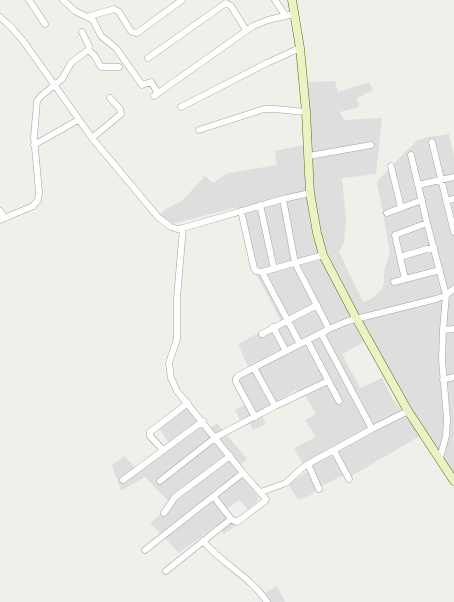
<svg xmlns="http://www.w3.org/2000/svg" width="454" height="602" font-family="'Fira Sans',sans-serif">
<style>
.residential{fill:#dfdede}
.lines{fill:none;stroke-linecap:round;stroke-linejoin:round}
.street-casing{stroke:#a2a2a2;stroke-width:7}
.secondary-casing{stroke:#566d13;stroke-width:9}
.street{stroke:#fff;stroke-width:6}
.secondary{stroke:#eaf3c4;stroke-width:8}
</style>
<rect width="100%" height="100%" fill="#f0efe9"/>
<path class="residential" d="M 335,81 L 338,92 L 369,82 L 373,90 L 357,98 L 359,107 L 340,112 L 344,120 L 382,118 L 376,174 L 342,178 L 346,220 L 344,242 L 339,252 L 363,302 L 373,298 L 382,289 L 384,282 L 384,272 L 390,252 L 377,182 L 404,153 L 418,140 L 428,137 L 449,134 L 454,156 L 454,477 L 403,401 L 343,285 L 319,235 L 315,216 L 305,82 Z
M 303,145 L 306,196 L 313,238 L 333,282 L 364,342 L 342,354 L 360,388 L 382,378 L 392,398 L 420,436 L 348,478 L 345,474 L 320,487 L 311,495 L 298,500 L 288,484 L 307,472 L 294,448 L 316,437 L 305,420 L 316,414 L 303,392 L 298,393 L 296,390 L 259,411 L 266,424 L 253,430 L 247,417 L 240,420 L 235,410 L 244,405 L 231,378 L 249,369 L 238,344 L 281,321 L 253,268 L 238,207 L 172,224 L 165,221 L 160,215 L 164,210 L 182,201 L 205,176 L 213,183 L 228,173 L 277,165 L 275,151 Z
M 185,403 L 206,431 L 217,423 L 247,459 L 236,469 L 258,497 L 257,501 L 248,509 L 239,500 L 222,512 L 235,526 L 224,534 L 216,526 L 179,553 L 150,523 L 172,505 L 145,477 L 121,491 L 112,465 L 125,456 L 135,468 L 169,443 L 157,425 Z
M 277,586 L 285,602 L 266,602 L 262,595 Z"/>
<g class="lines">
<g class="street-casing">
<path id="street" d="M 29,0 L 45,24
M 63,0 L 75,11 L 93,20 L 101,36 L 116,48 L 142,85 L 151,82 L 158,93
M 275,0 L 285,15
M 0,17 L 11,27 L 24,42 L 92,138 L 158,217 L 171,227 L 177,229 L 183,228 L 283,199 L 310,193
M 87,17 L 114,9 L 119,12 L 130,30 L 132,32 L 137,33 L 182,0
M 88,50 L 94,55 L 101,67 L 119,67
M 148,58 L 226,3 L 231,6 L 246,30
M 154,96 L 253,26 L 268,20 L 294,14
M 181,107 L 267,63 L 300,48
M 199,130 L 264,109 L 275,109 L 306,112
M 92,138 L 121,114 L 120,109 L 110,98
M 432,142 L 454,232
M 34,145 L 78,120
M 411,155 L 427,223 L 446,295 L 443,330 L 442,360 L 447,419 L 446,436 L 440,458
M 309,156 L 371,145
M 391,166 L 401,208
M 418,185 L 454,177
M 283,199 L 295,263 L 329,329
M 446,201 L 454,199
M 260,205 L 274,269
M 0,211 L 5,218
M 241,211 L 254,268 L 256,271 L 262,272 L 323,255
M 387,213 L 422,200
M 0,220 L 33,206 L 38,200 L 39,192 L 34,137 L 37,101 L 41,96 L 62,79 L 71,63 L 88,50 L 89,46 L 82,32
M 183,228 L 177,298 L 177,339 L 169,363 L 171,378 L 177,391 L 243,473 L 266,499 L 265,501 L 237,522 L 231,519 L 214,497
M 400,257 L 434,247
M 262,272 L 300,344
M 405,279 L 395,235 L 427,223
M 394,282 L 440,270
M 273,327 L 286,351
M 443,330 L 454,329
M 321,333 L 372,429
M 262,334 L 317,305
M 307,340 L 339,401
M 254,368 L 275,406
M 443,380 L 454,377
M 255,417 L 236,382 L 236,379 L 238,376 L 329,329 L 348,321 L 436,299 L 446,295 L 454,289
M 163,450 L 150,436 L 150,432 L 188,403
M 334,451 L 349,479
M 308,464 L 319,489
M 123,480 L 203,421
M 160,481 L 216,437 L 275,406 L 328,381
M 261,492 L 286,483 L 301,469 L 308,464 L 372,429 L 408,411
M 164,513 L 175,497 L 230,456
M 203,541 C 222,564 251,577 267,602
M 145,550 L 243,473
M 166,571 L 231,519"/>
</g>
<g class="secondary-casing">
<path id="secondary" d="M 292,0 L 300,48 L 306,112 L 310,193 L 317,233 L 323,255 L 356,318 L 408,411 L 454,481"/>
</g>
<use href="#street" class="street"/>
<use href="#secondary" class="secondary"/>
</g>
</svg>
